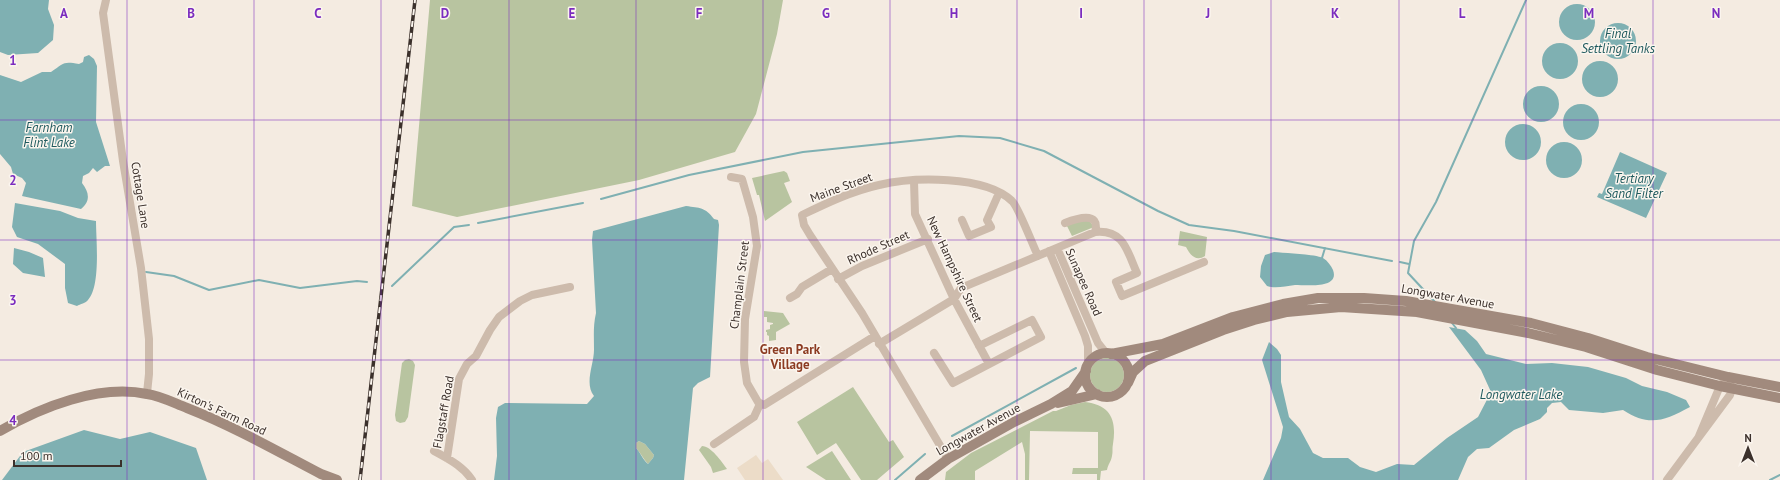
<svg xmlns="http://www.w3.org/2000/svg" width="1780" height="480" font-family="'PT Sans',sans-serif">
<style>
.green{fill:#b8c4a0}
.plaza{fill:#ecdcc8}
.water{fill:#7fb0b2;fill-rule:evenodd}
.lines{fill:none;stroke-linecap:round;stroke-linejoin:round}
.stream{stroke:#7fb0b2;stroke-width:2}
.street{stroke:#cdbbac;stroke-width:8}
.secondary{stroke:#a18a7d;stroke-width:10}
.rail-casing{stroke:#3b302b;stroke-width:3.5}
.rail{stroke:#fbf5ee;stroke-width:2;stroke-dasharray:6;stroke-linecap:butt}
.grid{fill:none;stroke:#7b2cbf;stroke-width:1;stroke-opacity:0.55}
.labels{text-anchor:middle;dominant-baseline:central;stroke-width:3;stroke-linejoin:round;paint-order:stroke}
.street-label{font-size:12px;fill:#3b302b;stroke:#fbf5ee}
.water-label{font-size:13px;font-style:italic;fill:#1f5a5e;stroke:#fbf5ee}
.neighbourhood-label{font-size:13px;font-weight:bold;fill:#8c3b22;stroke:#fbf5ee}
.grid-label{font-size:13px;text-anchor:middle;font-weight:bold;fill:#7b2cbf;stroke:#fbf5ee;stroke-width:3;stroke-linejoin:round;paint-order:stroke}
</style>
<rect width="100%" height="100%" fill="#f4ebe1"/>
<path class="green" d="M 430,0 L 783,0 L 777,34 L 756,114 L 735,152 L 639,180 L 457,217 L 412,206 Z
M 784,171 L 787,173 L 790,181 L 784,183 L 792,202 L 765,221 L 759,195 L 757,195 L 752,178 Z
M 1089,220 L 1094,227 L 1072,236 L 1066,224 Z
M 1180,231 L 1207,237 L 1205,256 C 1196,262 1190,255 1186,247 L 1178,245 Z
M 764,311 L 783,313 L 790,324 L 776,332 L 776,340 L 769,341 L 769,336 L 767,335 L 767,332 L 766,332 L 766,330 L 770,329 L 770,325 L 773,324 L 773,323 L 767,322 L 767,317 L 764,317 Z
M1090 375a17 17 0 1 1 34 0a17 17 0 1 1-34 0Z
M 409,359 L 413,361 L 415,365 L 408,417 L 405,422 L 400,423 L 396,421 L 395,415 L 402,363 L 405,360 Z
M 853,387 L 889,442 L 893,440 L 904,457 L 877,480 L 861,480 L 836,443 L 817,455 L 797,422 Z
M 1085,402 C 1110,405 1117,419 1113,444 C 1112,448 1113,452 1112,456 C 1111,462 1108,464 1107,470 L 1101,471 L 1100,480 L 1097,480 L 1097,474 L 1072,474 L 1073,468 L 1098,468 L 1098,432 L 1030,431 L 1029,480 L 1025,480 L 1025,454 L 1022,442 L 975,471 L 975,480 L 945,480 L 946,472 L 971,453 L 1053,411 L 1056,411 L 1071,405 Z
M 639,441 L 645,444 L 654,455 L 653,458 L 648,464 C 643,459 641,453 636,448 L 636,443 Z
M 702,446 C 711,446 722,462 727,469 L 713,473 L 711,467 L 699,450 Z
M 832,451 L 851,480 L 826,480 L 806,467 Z"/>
<path class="plaza" d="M 756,455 L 762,463 L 768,459 L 783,480 L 745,480 L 737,468 Z"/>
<path class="water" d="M 0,0 L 49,0 L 48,9 L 54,25 L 53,40 L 38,53 L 8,55 L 0,52 Z
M1559 22a18 18 0 1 1 36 0a18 18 0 1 1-36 0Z
M1600 41a18 18 0 1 1 36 0a18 18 0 1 1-36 0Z
M1542 61a18 18 0 1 1 36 0a18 18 0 1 1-36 0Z
M 89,55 L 94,59 L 97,66 L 96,122 L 110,166 L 105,166 L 97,172 L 93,168 L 89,173 L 83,176 L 82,183 C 89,192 91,201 81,209 L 22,196 L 26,183 L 22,178 L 13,174 L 11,167 L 0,154 L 0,75 L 21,82 L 42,72 L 51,72 C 64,63 63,61 79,64 L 83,62 L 84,57 Z
M1582 79a18 18 0 1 1 36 0a18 18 0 1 1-36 0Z
M1523 104a18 18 0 1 1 36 0a18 18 0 1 1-36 0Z
M1563 122a18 18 0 1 1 36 0a18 18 0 1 1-36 0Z
M1505 142a18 18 0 1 1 36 0a18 18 0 1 1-36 0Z
M1546 160a18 18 0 1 1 36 0a18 18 0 1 1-36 0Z
M 1620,152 L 1667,173 L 1646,218 L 1597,197 L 1599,193 L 1602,194 Z
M 15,203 L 60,211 L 78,218 L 96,221 C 96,239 101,286 88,300 C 86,303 80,304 77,306 L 68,303 L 65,288 L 65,264 L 38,244 L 17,237 L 12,227 Z
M 686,206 C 700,208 705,207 714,219 L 718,220 L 719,225 L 710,377 L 698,383 L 693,388 L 684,480 L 494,480 L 497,456 L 496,418 L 498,407 L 505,403 L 587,404 L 594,396 C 584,384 594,364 594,350 C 594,337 593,326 596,313 L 592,240 L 593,231 ZM 639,441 L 645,444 L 654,455 L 653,458 L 648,464 C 642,459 641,453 636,448 L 636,443 Z
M 14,248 L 29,252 L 43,258 L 45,277 L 23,273 L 13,264 Z
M 1274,252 C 1285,253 1314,254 1323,258 C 1328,261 1331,266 1333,270 C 1340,289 1306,285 1295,285 C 1285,286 1276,289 1267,286 L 1260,277 L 1261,266 L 1265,255 Z
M 1449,327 L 1465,330 L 1477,341 L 1486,354 L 1526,364 L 1552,363 L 1588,367 L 1626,378 L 1642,386 L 1667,392 L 1686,400 L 1690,407 C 1664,421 1649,427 1623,410 L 1603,413 L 1569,410 L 1561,402 L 1552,403 L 1547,408 L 1547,412 L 1540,419 L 1514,430 L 1489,448 L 1477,449 L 1468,457 L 1458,480 L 1263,480 L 1281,438 L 1283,427 L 1262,360 L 1269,342 L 1277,349 L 1281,355 L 1281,382 L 1289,417 L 1300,429 L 1313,453 L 1323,458 L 1348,458 L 1360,467 L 1376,472 L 1397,464 L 1414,465 L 1447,438 L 1478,417 L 1491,392 L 1481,370 Z
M 84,430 L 120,439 L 150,432 L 196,448 L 207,480 L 2,480 L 23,452 Z"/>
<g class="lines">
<path class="stream" d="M 601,199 L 689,175 L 803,152 L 959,136 L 1000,138 L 1044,151 L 1158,211 L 1189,225 L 1234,231 L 1392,261
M 478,223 L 583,203
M 1322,258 L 1325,248
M 1400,262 L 1409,264
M 146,272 L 174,276 L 209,290 L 259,280 L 300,288 L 357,281 L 367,282
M 392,286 L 454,227 L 469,225
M 1435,302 L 1408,273 L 1414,241 L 1436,202 L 1526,0
M 1452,323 L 1456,328
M 952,436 L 1076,368
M 895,480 L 925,454
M 1770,480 L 1780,475"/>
<path class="street" d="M 106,0 L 103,13 L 123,161 L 141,268 L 149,339 L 149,374 L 147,393
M 731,177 L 742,179 L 753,217 L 757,246 L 745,319 L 744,362 L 747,383 L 758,402 L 764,405 L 875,336
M 914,181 L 915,214 L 954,299 L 989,364
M 962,220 L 969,236 L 991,227 L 987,220 L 999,193
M 1065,223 C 1075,219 1101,210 1095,232
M 1057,248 L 1098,343 L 1106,353
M 1049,251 L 1085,336 L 1088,346 L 1088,364
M 838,279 L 862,266 L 928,239
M 790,298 L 797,294 L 802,287 L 832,269
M 879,344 L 954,299 L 961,288 L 1095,232 C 1124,229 1127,251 1137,273 L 1116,282 L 1122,296 L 1204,262
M 934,353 L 953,383 L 1041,337 L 1032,320 L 979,346
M 714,444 L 754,417 L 760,404
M 434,451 C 448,459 463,466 472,480
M 447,458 L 459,379 L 467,364 L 476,356 L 490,330 L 499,317 L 520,301 L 532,295 L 570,287
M 948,459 L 862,313 L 810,235 L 804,225 L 802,215 C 827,203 852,191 879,185 C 913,177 985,175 1012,201 C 1018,206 1033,246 1038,256
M 1667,480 L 1730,395 L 1732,389 L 1728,377 L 1720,386 L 1699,436"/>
<path class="secondary" d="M1085 375a22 22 0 1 1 44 0a22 22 0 1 1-44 0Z
M 1111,354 L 1163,344 L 1233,317 L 1283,304 L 1318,298 L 1364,298 L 1406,301 L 1531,323 L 1588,338 L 1647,357 L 1728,377 L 1780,387
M 1128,383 L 1133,372 L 1145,361 L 1223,330 L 1254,320 L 1287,312 L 1341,307 L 1417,312 L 1528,333 L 1586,347 L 1657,370 L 1720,386 L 1780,398
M 1058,403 L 1097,394
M 0,431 C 41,407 99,384 147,394 C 161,396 174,403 187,408 C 233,426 277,451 321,474 L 337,480
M 920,480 L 948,459 L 1014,422 L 1051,404 L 1072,391 L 1086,371"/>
<g class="rail-casing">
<path id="rail" d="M 360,480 L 415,0"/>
</g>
<use href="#rail" class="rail"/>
</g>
<path class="grid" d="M 127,0 L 127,480M 254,0 L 254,480M 381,0 L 381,480M 509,0 L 509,480M 636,0 L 636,480M 763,0 L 763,480M 890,0 L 890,480M 1017,0 L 1017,480M 1144,0 L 1144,480M 1271,0 L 1271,480M 1399,0 L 1399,480M 1526,0 L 1526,480M 1653,0 L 1653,480M 0,120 L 1780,120M 0,240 L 1780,240M 0,360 L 1780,360"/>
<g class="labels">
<g class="street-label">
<text transform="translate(841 187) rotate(-20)">Maine Street</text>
<text transform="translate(141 195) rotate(81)">Cottage Lane</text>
<text transform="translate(878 247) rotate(-24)">Rhode Street</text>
<text transform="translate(955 269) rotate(65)">New Hampshire Street</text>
<text transform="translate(1084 282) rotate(66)">Sunapee Road</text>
<text transform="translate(739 285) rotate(-83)">Champlain Street</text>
<text transform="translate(1448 296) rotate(10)">Longwater Avenue</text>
<text transform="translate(222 411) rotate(25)">Kirton's Farm Road</text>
<text transform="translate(443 412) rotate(-80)">Flagstaff Road</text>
<text transform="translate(978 429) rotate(-29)">Longwater Avenue</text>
</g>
<g class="water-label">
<text x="1618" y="33">Final<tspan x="1618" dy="15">Settling Tanks</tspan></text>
<text x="49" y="127">Farnham<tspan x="49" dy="15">Flint Lake</tspan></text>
<text x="1634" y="178">Tertiary<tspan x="1634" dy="15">Sand Filter</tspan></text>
<text x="1521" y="394">Longwater Lake</text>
</g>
<g class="neighbourhood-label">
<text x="790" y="349">Green Park<tspan x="790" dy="15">Village</tspan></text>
</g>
</g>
<g class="grid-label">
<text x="64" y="18">A</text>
<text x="191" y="18">B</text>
<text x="318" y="18">C</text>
<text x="445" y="18">D</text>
<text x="572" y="18">E</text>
<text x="699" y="18">F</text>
<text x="826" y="18">G</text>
<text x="954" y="18">H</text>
<text x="1081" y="18">I</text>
<text x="1208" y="18">J</text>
<text x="1335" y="18">K</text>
<text x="1462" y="18">L</text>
<text x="1589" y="18">M</text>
<text x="1716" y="18">N</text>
<text x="13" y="65">1</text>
<text x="13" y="185">2</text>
<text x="13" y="305">3</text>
<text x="13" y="425">4</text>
</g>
<g transform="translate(1748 448)" stroke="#fbf5ee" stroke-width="3" paint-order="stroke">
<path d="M0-3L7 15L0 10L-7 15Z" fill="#3b302b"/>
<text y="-6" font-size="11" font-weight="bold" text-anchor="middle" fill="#3b302b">N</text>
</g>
<path d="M14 460v6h107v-6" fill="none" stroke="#3b302b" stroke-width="2"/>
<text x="20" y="460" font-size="12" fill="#3b302b" stroke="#fbf5ee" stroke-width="3" paint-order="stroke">100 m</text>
</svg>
